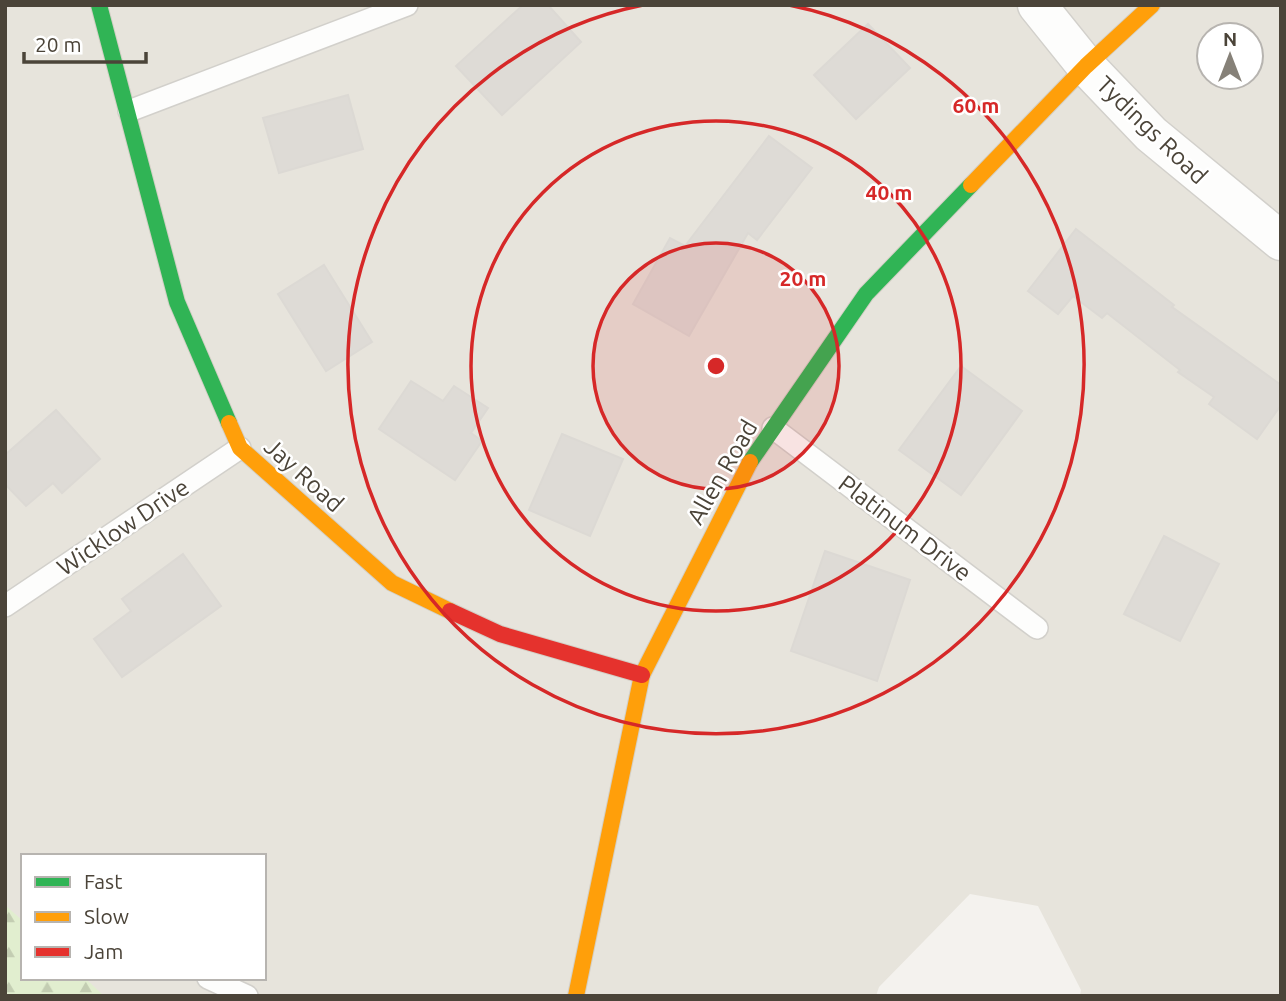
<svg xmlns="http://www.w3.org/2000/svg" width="1286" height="1001" font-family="Ubuntu,sans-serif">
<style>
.residential{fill:#e7e4dc;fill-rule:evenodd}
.forest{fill:url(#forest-firs)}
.building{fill:#dedbd6;stroke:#dcd9d4;stroke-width:2}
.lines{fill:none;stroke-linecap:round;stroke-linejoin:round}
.lane-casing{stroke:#d2d0cb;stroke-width:24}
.street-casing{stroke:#d2d0cb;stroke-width:41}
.fast-casing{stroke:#d3cfc5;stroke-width:18}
.slow-casing{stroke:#d3cfc5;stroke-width:18}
.jam-casing{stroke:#d3cfc5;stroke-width:18}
.lane{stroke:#fdfdfc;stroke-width:21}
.street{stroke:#fdfdfc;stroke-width:38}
.fast{stroke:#30b455;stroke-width:16}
.slow{stroke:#ff9f0a;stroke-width:16}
.jam{stroke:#e5322d;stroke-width:16}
.ring{fill:none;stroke:#d62828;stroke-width:3.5}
.labels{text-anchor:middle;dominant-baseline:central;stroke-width:5;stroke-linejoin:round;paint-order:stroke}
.street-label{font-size:24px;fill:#4b4439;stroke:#fff}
.centre{fill:#d62828;stroke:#fff;stroke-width:3.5}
.ring-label{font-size:21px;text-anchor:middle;font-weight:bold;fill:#d62828;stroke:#fff;stroke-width:5;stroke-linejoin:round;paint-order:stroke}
</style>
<defs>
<pattern id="forest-firs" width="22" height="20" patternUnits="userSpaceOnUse" patternTransform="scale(1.75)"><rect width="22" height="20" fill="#e1eecf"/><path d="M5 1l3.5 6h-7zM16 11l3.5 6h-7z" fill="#c3cdb2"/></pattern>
</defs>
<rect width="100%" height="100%" fill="#f4f2ee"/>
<path class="residential" d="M 5,5 L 1281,5 L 1281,996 L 1080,996 L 1081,990 L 1038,906 L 970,894 L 879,987 L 876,996 L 97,996 L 79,978 L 264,978 L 264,856 L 23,856 L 23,924 L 5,908 ZM 1209,35 L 1251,35 L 1251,77 L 1209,77 Z"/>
<path class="forest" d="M 5,905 L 23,921 L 23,978 L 85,978 L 104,996 L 5,996 Z"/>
<path class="building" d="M 523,5 L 548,5 L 581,42 L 502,115 L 456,66 Z
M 868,24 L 910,68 L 856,119 L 814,75 Z
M 348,95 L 363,149 L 279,173 L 263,118 Z
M 769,136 L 812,168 L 757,240 L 748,233 L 689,336 L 633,304 L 670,238 L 685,246 Z
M 1076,229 L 1174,305 L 1172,307 L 1281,385 L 1281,405 L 1257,439 L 1209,404 L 1214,397 L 1178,372 L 1180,370 L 1107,313 L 1102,318 L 1073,296 L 1058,314 L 1028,291 Z
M 324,265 L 372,342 L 326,371 L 278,294 Z
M 961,366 L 1022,411 L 961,495 L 899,450 Z
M 411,381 L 443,401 L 454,386 L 488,408 L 471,433 L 482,441 L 455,480 L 379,429 Z
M 56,410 L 100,459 L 62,493 L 53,483 L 26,506 L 5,484 L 5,455 Z
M 562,434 L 623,459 L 590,536 L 529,510 Z
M 1164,536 L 1219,564 L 1180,641 L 1124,614 Z
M 825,551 L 910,580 L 877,681 L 791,651 Z
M 183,554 L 221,606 L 122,677 L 94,639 L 131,611 L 122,599 Z"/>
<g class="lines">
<g class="lane-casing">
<path id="lane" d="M 129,111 L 407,5
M 773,428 L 1037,628
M 5,606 L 240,448
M 208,978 L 247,996"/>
</g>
<g class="street-casing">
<path id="street" d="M 1037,5 L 1086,66 L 1151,134 L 1281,241"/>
</g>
<g class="fast-casing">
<path id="fast" d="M 99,5 L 177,302 L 229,423
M 750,462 L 866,294 L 971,185"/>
</g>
<g class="slow-casing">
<path id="slow" d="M 971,185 L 1086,66 L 1152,5
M 229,423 L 240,448 L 392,583 L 450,611
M 576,996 L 642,675 L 750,462"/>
</g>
<g class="jam-casing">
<path id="jam" d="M 450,611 L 500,634 L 642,675"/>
</g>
<use href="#lane" class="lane"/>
<use href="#street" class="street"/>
<use href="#fast" class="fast"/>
<use href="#slow" class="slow"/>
<use href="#jam" class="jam"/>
</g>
<circle cx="716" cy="366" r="123" fill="#d62828" fill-opacity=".12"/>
<g class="ring">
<circle cx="716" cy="366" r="123"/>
<circle cx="716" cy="366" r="245"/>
<path d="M789 5A368 368 0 1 1 643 5"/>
</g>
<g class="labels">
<g class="street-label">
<text transform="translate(1152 130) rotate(44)">Tydings Road</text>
<text transform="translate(722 472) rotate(-60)">Allen Road</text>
<text transform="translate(304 475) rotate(42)">Jay Road</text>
<text transform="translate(123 527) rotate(-34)">Wicklow Drive</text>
<text transform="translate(905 528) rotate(37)">Platinum Drive</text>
</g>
</g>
<circle cx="716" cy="366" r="10" class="centre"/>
<g class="ring-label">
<text x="976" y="113">60 m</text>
<text x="889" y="200">40 m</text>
<text x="803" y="286">20 m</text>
</g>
<rect width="1286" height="1001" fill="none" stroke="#4b4439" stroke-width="14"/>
<rect x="21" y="854" width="245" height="126" fill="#ffffff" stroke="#b7b4b0" stroke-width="2"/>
<rect x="35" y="877" width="35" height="10" fill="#30b455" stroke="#b7b4b0" stroke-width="2"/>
<text x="84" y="889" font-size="21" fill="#4b4439">Fast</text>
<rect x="35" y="912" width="35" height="10" fill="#ff9f0a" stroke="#b7b4b0" stroke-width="2"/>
<text x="84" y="924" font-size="21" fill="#4b4439">Slow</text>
<rect x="35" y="947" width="35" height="10" fill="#e5322d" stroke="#b7b4b0" stroke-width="2"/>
<text x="84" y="959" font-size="21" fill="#4b4439">Jam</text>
<g transform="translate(1230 56)"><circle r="33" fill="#ffffff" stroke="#b7b4b0" stroke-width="2"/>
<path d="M0-5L12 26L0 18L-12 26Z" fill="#868178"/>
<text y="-10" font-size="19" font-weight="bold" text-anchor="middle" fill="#4b4439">N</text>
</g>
<path d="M24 52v10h122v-10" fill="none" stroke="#4b4439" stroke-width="3.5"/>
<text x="35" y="52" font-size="21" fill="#4b4439" stroke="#ffffff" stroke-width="5" paint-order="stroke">20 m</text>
</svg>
